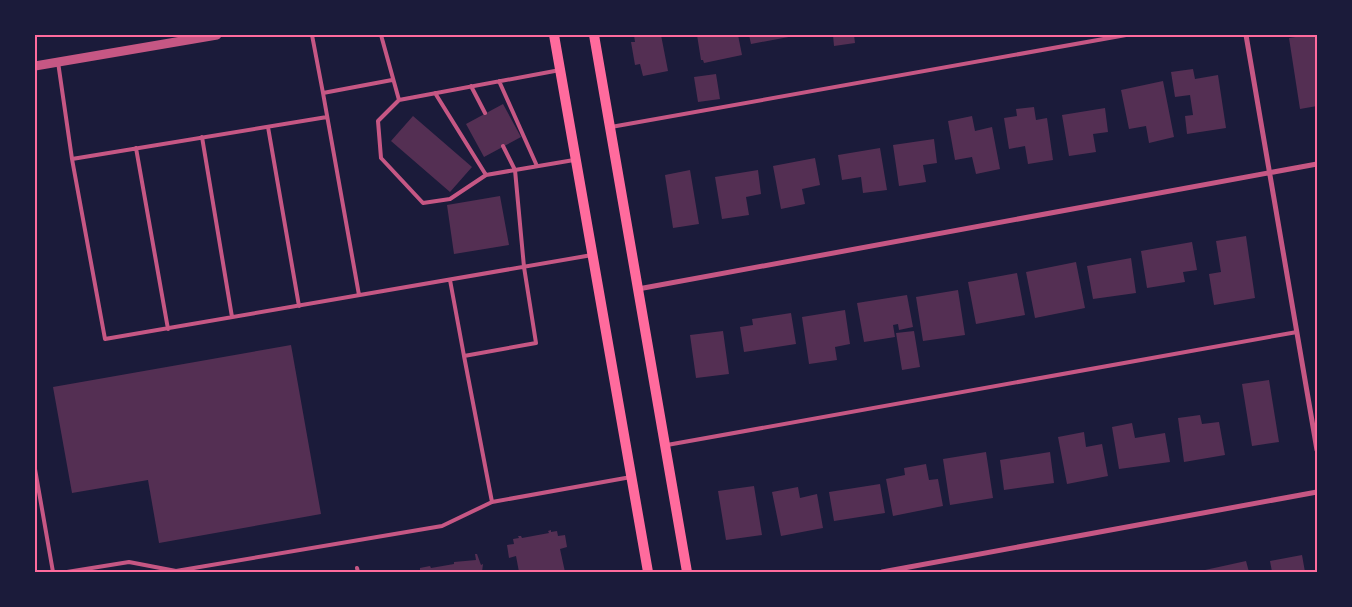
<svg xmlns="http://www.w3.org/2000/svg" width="1352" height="607" font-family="Overpass,sans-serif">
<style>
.building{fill:#542f53}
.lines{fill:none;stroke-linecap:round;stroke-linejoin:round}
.service{stroke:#c65784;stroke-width:4}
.minor{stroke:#c65784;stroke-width:5}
.tertiary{stroke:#c65784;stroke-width:9}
.secondary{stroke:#ff6b9d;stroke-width:10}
.neatline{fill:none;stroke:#ff6b9d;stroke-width:2}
</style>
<rect width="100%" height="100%" fill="#1b1b3a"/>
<path class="building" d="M 634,35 L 661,35 L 668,71 L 643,76 L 640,64 L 635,65 L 631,42 L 635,42 Z
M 697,35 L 738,35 L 742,55 L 704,63 L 703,60 L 701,60 Z
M 749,35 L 794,35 L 794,36 L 751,44 Z
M 833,35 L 854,35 L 855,43 L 834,46 Z
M 1308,35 L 1317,35 L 1317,106 L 1300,109 L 1289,38 Z
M 1193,69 L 1195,79 L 1218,75 L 1226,128 L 1187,134 L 1185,116 L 1193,115 L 1190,95 L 1175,97 L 1171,72 Z
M 716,74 L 720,99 L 698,102 L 694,77 Z
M 1163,81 L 1174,137 L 1149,143 L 1146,126 L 1129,129 L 1121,90 Z
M 503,104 L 521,137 L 484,157 L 466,124 Z
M 1034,107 L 1036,120 L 1047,118 L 1053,160 L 1028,164 L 1025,146 L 1009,149 L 1004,118 L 1017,116 L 1016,109 Z
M 1105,108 L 1108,132 L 1093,134 L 1096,152 L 1069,156 L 1062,115 Z
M 413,116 L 472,167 L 450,192 L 391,141 Z
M 972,116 L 975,131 L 992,127 L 1000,169 L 976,174 L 972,157 L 955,160 L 948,121 Z
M 934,139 L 937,163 L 923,165 L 926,182 L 899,186 L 893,145 Z
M 880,148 L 887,190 L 863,193 L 861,177 L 842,180 L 838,155 Z
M 815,158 L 820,185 L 802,189 L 805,204 L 781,209 L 773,166 Z
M 690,170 L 699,224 L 673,228 L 665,175 Z
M 758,170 L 761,194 L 746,197 L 749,215 L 722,219 L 715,177 Z
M 500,196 L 509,245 L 454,254 L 447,205 Z
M 1246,236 L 1255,298 L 1214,305 L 1209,274 L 1221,272 L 1216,241 Z
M 1192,242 L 1197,270 L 1183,272 L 1185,282 L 1147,288 L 1141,251 Z
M 1131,258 L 1136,293 L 1093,299 L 1087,266 Z
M 1076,262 L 1085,308 L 1035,318 L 1026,272 Z
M 1017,273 L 1025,315 L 976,324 L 968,282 Z
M 958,290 L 965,335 L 923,341 L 916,297 Z
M 907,295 L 913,327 L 899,330 L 898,324 L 893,325 L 895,337 L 864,342 L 857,303 Z
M 845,310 L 850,344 L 835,347 L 837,360 L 809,364 L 802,317 Z
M 791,313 L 796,344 L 744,352 L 740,327 L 753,325 L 752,319 Z
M 723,331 L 729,374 L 696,378 L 690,335 Z
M 914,331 L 920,367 L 902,370 L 896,333 Z
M 291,345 L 321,514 L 159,543 L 148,480 L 72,493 L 53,387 Z
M 1269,380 L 1279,442 L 1252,446 L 1242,384 Z
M 1200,415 L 1202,424 L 1219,422 L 1225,455 L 1184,462 L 1178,418 Z
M 1132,423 L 1135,438 L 1165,433 L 1170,462 L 1119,469 L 1112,427 Z
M 1084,432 L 1086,447 L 1102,444 L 1108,476 L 1067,484 L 1058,437 Z
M 986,452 L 993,498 L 950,505 L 943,459 Z
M 1050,452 L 1054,483 L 1004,490 L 1000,460 Z
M 926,464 L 929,480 L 938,479 L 943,506 L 893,516 L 886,479 L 905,475 L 904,468 Z
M 880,484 L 885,513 L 834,521 L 829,492 Z
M 754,486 L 762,535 L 726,540 L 718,491 Z
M 798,487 L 800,498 L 817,494 L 823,528 L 781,536 L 772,492 Z
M 551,530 L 551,532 L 557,531 L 558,536 L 565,535 L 567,547 L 560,549 L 565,572 L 519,572 L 516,556 L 509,558 L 507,545 L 514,544 L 513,539 L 519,538 L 518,536 L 521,536 L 522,538 L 549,533 L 548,531 Z
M 475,554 L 477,554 L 481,565 L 483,564 L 482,572 L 413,572 L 420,570 L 420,568 L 430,566 L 431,568 L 454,564 L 454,562 L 476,560 Z
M 1302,555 L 1305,572 L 1272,572 L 1270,561 Z
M 1246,561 L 1249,572 L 1205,572 L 1205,570 Z"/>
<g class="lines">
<path class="service" d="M 312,35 L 323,93 L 392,80
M 381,35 L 399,100
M 58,62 L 72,159 L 105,339 L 592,255
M 499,81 L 537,166
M 471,86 L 485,113
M 323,93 L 359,295
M 435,93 L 486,175
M 268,127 L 299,306
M 611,127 L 1126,35
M 202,137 L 232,317
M 503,146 L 515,170 L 486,175 L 450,199 L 423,203 L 381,158 L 378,121 L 399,100 L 560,70
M 136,148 L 168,329
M 72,159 L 327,117
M 574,160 L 515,170 L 524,267 L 536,343 L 464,356 L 492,502 L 631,477
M 450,280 L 464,356
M 667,445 L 1297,332
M 35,469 L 53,572
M 357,568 L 358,572
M 67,572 L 129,562 L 176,571 L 442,526 L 492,502"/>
<path class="minor" d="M 1246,35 L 1317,450
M 638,289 L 1317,164
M 882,572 L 1317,492"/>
<path class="tertiary" d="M 35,66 L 217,35"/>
<path class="secondary" d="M 554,35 L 648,572
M 594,35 L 687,572"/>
</g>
<rect width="1352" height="607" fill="none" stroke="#1b1b3a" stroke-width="72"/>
<rect x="36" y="36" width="1280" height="535" class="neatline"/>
</svg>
